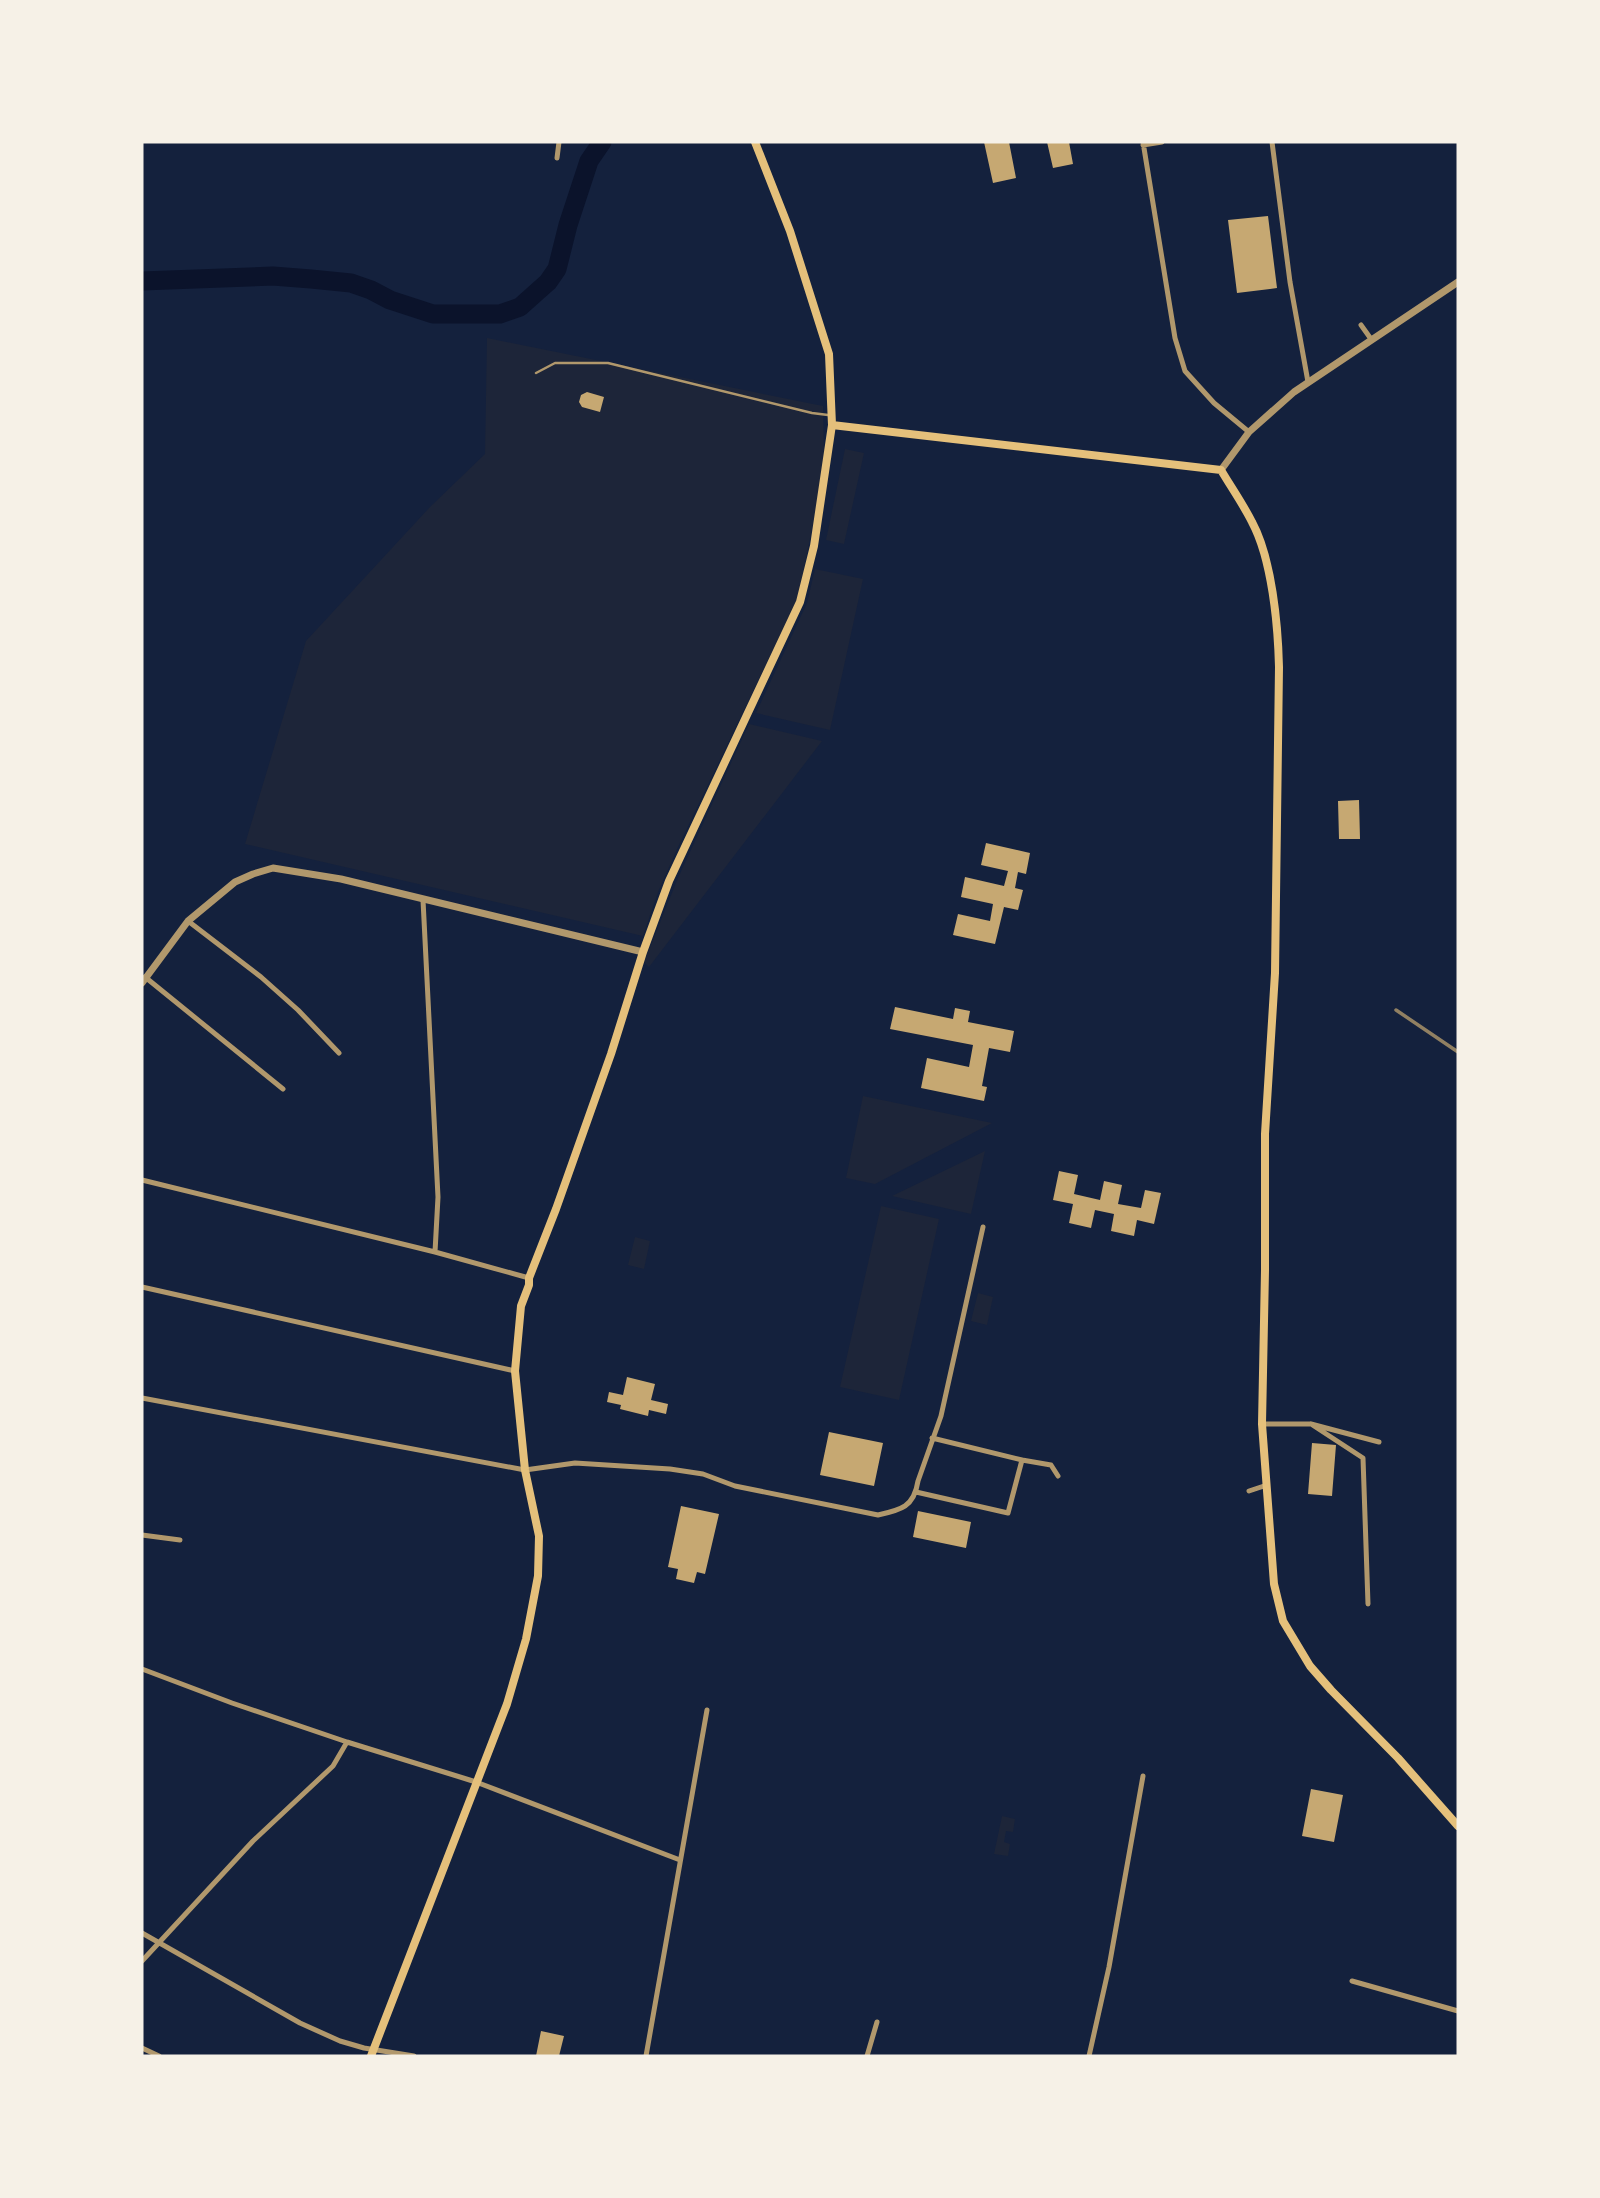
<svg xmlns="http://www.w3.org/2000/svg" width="1600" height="2198" font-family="'Golos Text',sans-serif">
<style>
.green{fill:#1d2539}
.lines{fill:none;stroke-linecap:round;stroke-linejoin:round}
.river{stroke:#0b132b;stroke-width:19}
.building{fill:#c6a872}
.service{stroke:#b1986c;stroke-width:2.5}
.minor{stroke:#b1986c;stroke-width:5}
.tertiary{stroke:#b1986c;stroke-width:7}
.secondary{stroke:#e5c07b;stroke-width:8}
.rail{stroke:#918062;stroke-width:3.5}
</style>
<rect width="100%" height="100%" fill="#14213d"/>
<path class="green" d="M 487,338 L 823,406 L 824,452 L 818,499 L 798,598 L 678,847 L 658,892 L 643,936 L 245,844 L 306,641 L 430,507 L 485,454 Z
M 845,449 L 864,453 L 844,544 L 826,540 Z
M 815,569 L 863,579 L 830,730 L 756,713 L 807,603 Z
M 749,724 L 822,741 L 649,967 L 644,962 L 678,878 Z
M 863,1096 L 992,1123 L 875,1184 L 846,1178 Z
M 985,1151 L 971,1214 L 892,1196 Z
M 881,1206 L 939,1219 L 899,1400 L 840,1387 Z
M 635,1237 L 650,1241 L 644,1269 L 628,1265 Z
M 978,1293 L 993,1297 L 987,1325 L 971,1321 Z
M 1002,1816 L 1015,1819 L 1013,1832 L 1006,1831 L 1004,1842 L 1010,1844 L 1008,1856 L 994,1854 Z"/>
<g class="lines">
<path class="river" d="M 142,281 L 273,276 L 311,279 L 351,283 L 371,290 L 390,300 L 433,314 L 500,314 L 520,307 L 548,282 L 557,269 L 568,225 L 589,161 L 602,142"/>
</g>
<path class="building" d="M 984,142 L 1009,142 L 1016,178 L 993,183 Z
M 1047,142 L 1069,142 L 1073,164 L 1053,168 Z
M 1268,216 L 1277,288 L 1237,293 L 1228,220 Z
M 587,392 L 604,397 L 600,412 L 582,407 L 579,402 L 581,395 Z
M 1359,800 L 1360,839 L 1339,839 L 1338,801 Z
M 986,843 L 1030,853 L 1026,874 L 1018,872 L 1015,888 L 1023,890 L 1018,910 L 1004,907 L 995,944 L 953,935 L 958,914 L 990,921 L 993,904 L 961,897 L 965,877 L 1004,886 L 1008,871 L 981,865 Z
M 895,1007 L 953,1019 L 955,1008 L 970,1011 L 968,1022 L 1014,1031 L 1010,1052 L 989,1048 L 982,1086 L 987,1087 L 984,1101 L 921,1088 L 927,1058 L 969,1067 L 973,1045 L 890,1029 Z
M 1059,1171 L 1078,1175 L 1074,1194 L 1100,1200 L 1104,1181 L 1122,1185 L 1118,1204 L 1141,1208 L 1145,1190 L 1161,1193 L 1154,1224 L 1137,1220 L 1134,1236 L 1111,1231 L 1114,1214 L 1095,1210 L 1091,1228 L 1069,1223 L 1073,1204 L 1053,1200 Z
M 627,1377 L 655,1384 L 651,1400 L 668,1404 L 666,1414 L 649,1410 L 648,1416 L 620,1409 L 621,1405 L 607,1402 L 609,1392 L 623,1395 Z
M 829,1432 L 883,1443 L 874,1486 L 820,1475 Z
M 1312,1443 L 1336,1445 L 1332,1496 L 1308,1494 Z
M 681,1506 L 719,1514 L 705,1574 L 697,1572 L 694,1583 L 676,1579 L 678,1569 L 668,1567 Z
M 918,1511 L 971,1522 L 966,1548 L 913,1537 Z
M 1311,1789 L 1343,1795 L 1334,1842 L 1302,1836 Z
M 541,2031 L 564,2036 L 559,2056 L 536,2056 Z"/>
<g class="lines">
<path class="service" d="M 536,373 L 555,363 L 608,363 L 812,413 L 828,415"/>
<path class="minor" d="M 1143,142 L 1175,338 L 1185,371 L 1214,403 L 1249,432
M 1272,142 L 1290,282 L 1308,382
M 1143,145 L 1162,142
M 557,158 L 559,142
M 1361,325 L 1371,339
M 423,900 L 438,1197 L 435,1252
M 188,921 L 261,977 L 298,1010 L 339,1053
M 145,977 L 283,1089
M 142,1180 L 435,1252 L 529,1278
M 142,1287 L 515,1371
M 142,1398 L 525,1470 L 575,1463 L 670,1469 L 703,1474 L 735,1486 L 878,1515 C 901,1510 914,1507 918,1481 L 941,1416 L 983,1227
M 1262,1424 L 1311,1424 L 1379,1442
M 1311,1424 L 1363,1458 L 1368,1604
M 1022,1460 L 1051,1465 L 1058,1476
M 1249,1491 L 1267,1485
M 916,1492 L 1008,1513 L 1022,1460 L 932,1438
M 142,1535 L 180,1540
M 142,1669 L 232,1703 L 347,1742 L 476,1782 L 680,1860
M 142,1933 L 300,2023 L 340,2041 L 364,2048 L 414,2056
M 142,1961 L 253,1841 L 333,1766 L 347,1742
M 1352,1981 L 1458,2011
M 142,2048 L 159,2056
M 646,2056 L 707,1710
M 867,2056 L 877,2022
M 1089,2056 L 1109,1967 L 1143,1776"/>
<path class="tertiary" d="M 1221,470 L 1249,432 L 1294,392 L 1458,282
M 142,983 L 188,921 L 235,882 L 253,874 L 273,868 L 341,879 L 643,952"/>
<path class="secondary" d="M 832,425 L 1221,470 C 1231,487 1243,504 1252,522 C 1272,559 1278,625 1279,667 L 1275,973 L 1265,1134 L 1265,1270 L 1262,1424 L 1274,1584 L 1283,1621 L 1310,1666 L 1331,1690 L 1398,1758 L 1458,1826
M 371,2056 L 507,1704 L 526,1639 L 538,1576 L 539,1536 L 525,1470 L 515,1371 L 521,1306 L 529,1285 L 529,1278 L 556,1209 L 611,1054 L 643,952 L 669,881 L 800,602 L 814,546 L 832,425 L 829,354 L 790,231 L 755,142"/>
<path class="rail" d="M 1396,1010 L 1458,1052"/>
</g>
<rect width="1600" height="2198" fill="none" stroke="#f6f1e7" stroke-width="287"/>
</svg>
